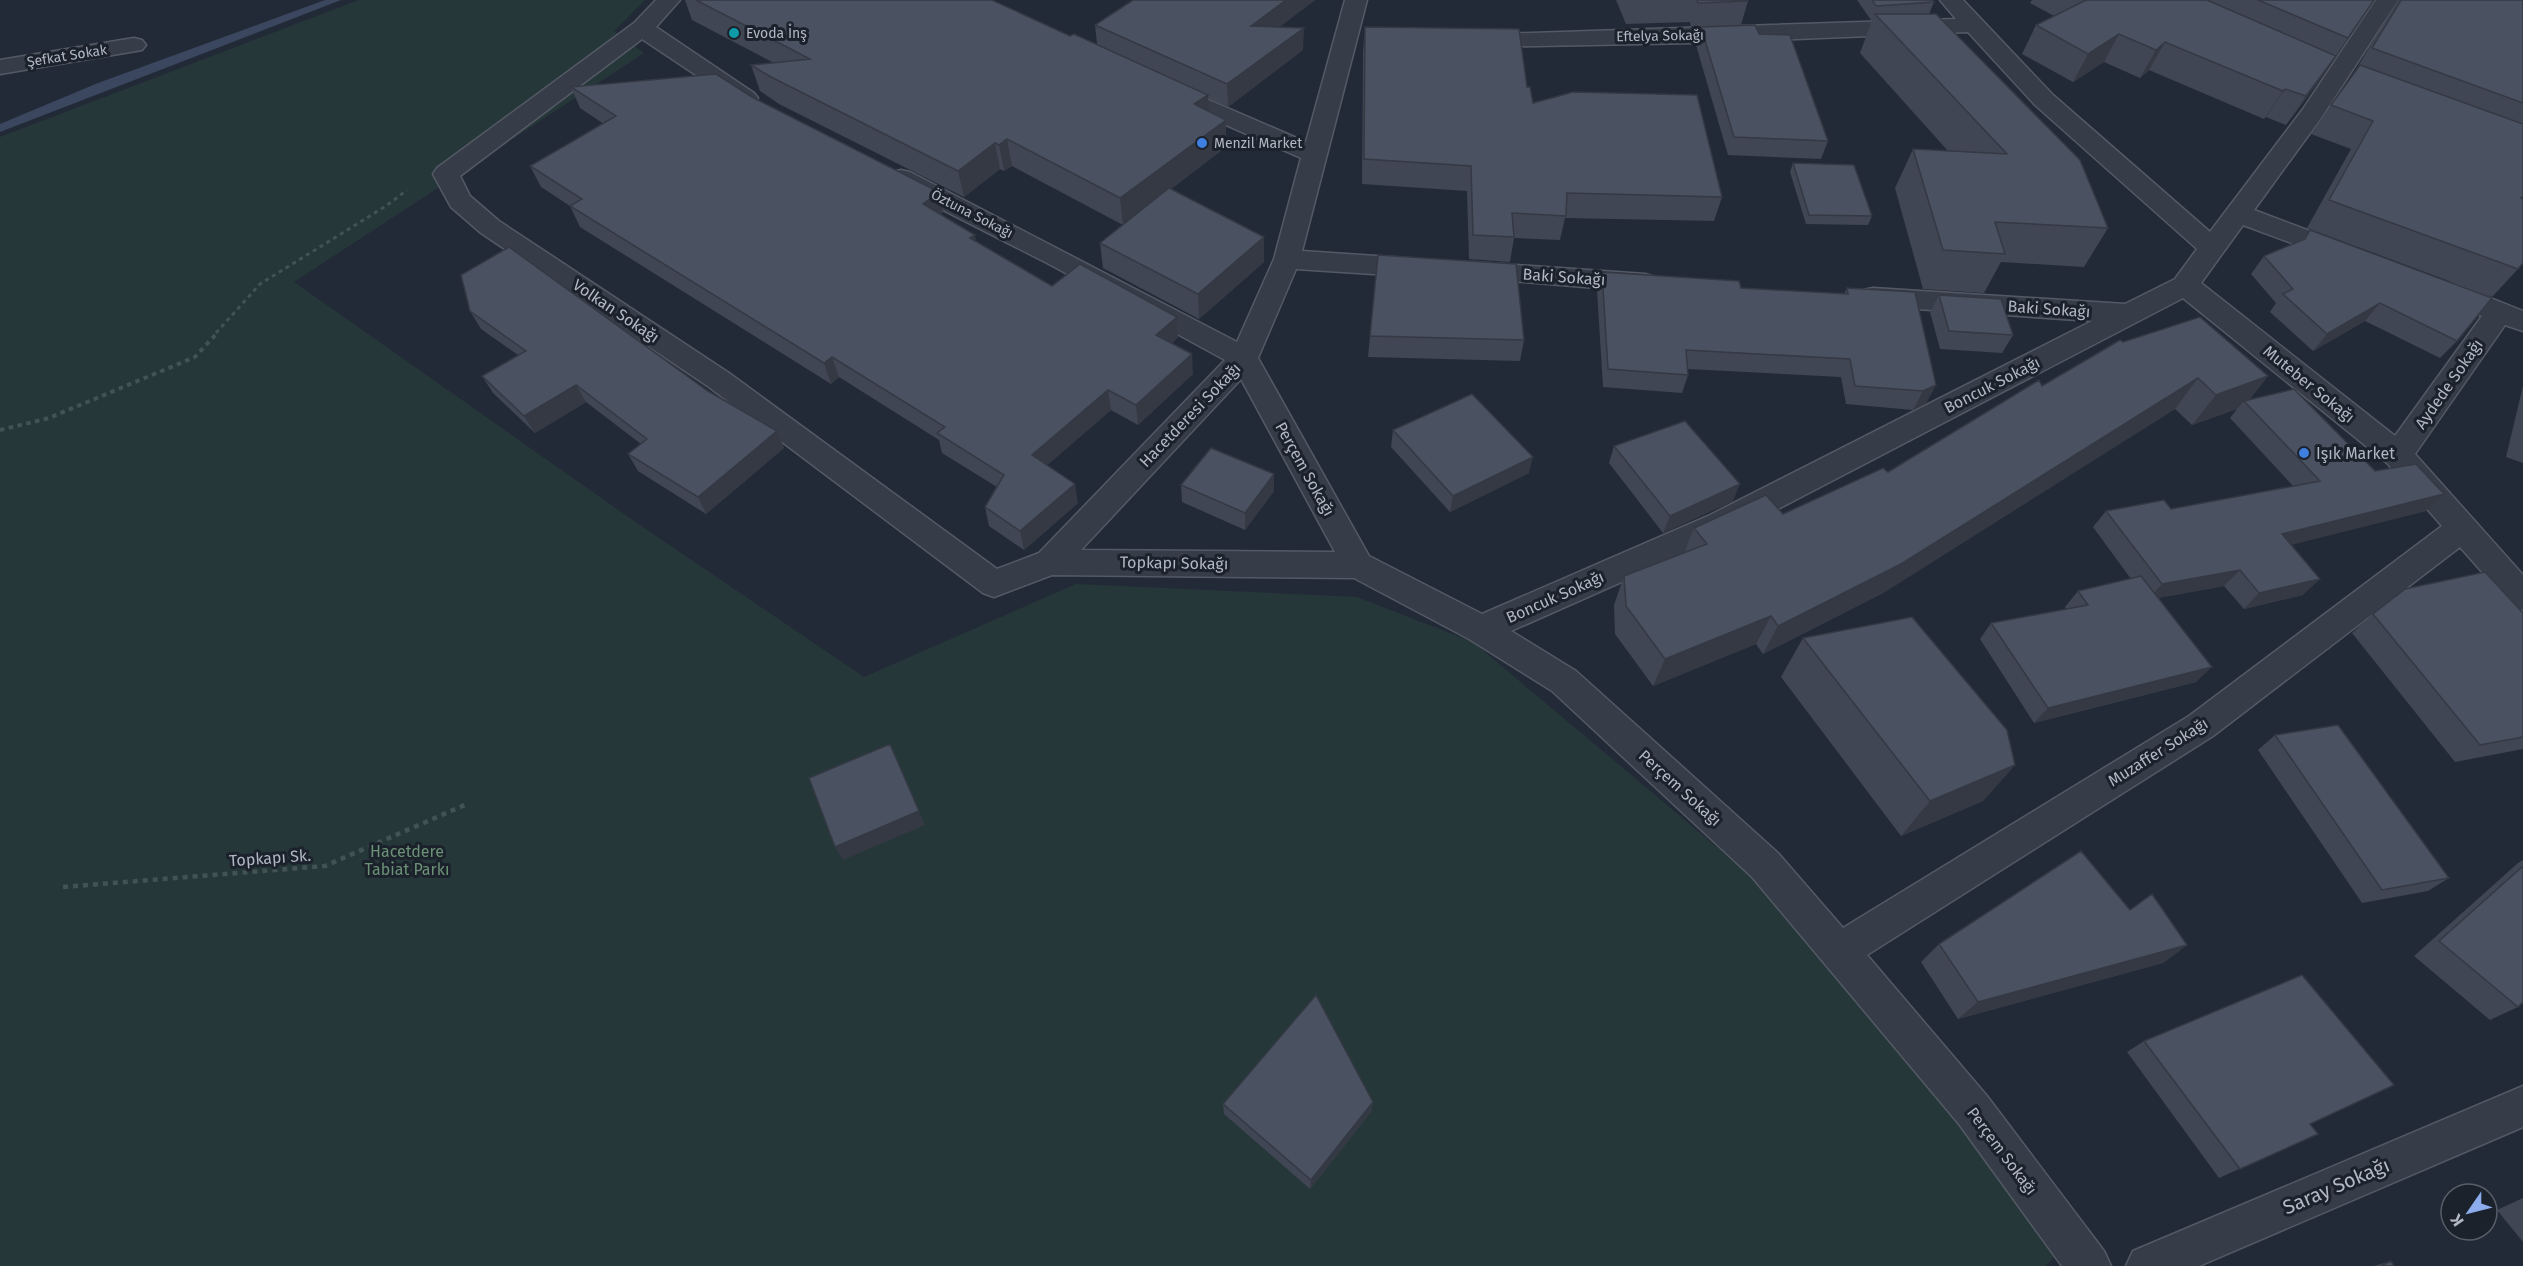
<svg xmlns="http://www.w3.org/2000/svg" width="2523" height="1266" font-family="'Fira Sans',sans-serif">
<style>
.green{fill:#263739}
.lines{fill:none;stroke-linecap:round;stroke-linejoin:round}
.stream{fill:#3a475f;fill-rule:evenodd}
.minor-casing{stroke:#545a65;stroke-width:3}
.path-far2{stroke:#435255;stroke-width:3;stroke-dasharray:4 4;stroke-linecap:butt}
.path-far1{stroke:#435255;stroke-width:4;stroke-dasharray:4.5 4.5;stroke-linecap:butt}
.path{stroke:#435255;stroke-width:4.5;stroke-dasharray:5 5;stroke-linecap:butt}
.minor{fill:#363c48;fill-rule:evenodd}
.wall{fill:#404653}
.shaded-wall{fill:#343944}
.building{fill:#4a5161;stroke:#343944;stroke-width:1.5}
.culture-dot{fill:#0f9aa8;stroke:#1c222c;stroke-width:2}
.shop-dot{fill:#3f7fe0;stroke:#1c222c;stroke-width:2}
.labels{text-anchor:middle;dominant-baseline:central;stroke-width:6;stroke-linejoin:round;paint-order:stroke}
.far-poi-label{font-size:14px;fill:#b1b7c4;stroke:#1c222c;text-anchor:start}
.far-street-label{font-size:14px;fill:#b1b7c4;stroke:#1c222c}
.street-label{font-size:16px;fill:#b1b7c4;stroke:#1c222c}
.poi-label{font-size:16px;fill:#b1b7c4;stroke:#1c222c;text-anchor:start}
.park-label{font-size:16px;fill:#6b9276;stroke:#1c222c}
.near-street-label{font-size:20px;fill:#b1b7c4;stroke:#1c222c}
</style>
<rect width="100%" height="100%" fill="#232a37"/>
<path class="green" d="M 359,0 L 645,0 L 614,31 L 644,53 L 294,282 L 634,521 L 864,677 L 1076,584 L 1357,597 L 1473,642 L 1762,885 L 1965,1132 L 2054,1257 L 2046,1266 L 0,1266 L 0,137 Z"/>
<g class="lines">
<path class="stream" d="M 325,0 L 341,0 L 0,132 L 0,124 L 98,83 Z"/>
<g class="minor-casing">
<path id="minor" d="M 656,0 L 680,0 L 656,27 L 754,93 L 758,98 L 754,103 L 746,105 L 738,103 L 642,39 L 460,176 L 470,196 L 499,221 L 729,373 L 997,569 L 1039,553 L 1225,360 L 1049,264 L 892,184 L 888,178 L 892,172 L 901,170 L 910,172 L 1237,342 L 1274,259 L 1301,158 L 1160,96 L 1156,91 L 1160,86 L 1168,84 L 1176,86 L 1306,142 L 1345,0 L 1367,0 L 1302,251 L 1420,259 L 1430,262 L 1433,268 L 1430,274 L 1420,277 L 1296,269 L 1258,358 L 1369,556 L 1482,614 L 1708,516 L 2092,321 L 1873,306 L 1863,304 L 1859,297 L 1863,290 L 1873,288 L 2125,304 L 2175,279 L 2197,249 L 2035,105 L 1968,32 L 1696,43 L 1476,47 L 1468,45 L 1464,40 L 1468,35 L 1956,19 L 1940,0 L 1963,0 L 2053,95 L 2210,232 L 2303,109 L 2376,0 L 2398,0 L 2321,118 L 2254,210 L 2355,248 L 2359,254 L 2355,260 L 2346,263 L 2337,260 L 2243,225 L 2201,283 L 2395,436 L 2482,316 L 2435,298 L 2431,291 L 2435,284 L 2445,282 L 2455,284 L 2523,311 L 2523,331 L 2505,325 L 2415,454 L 2523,575 L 2523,610 L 2512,606 L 2460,547 L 2213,736 L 1867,955 L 1987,1096 L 2104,1251 L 2111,1266 L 2062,1266 L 1959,1124 L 1752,877 L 1552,691 L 1469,639 L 1354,578 L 1052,575 L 994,597 L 983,593 L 709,387 L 481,233 L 451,207 L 433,174 L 437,168 L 634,23 ZM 2183,298 L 2387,463 L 2442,526 L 2189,716 L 1843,928 L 1778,853 L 1576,671 L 1511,631 L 1730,534 ZM 1241,379 L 1335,552 L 1081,550 Z
M 134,38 L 142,40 L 146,45 L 142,50 L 0,74 L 0,60 Z
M 1472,262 L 1645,274 L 1655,277 L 1659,283 L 1655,289 L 1645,292 L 1462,277 L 1459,271 L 1462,265 Z
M 2523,1086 L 2523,1127 L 2199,1266 L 2126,1266 L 2133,1251 Z"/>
</g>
<path class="path-far2" d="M 216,333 L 260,284 L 386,206 L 407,190"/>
<path class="path-far1" d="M 0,430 L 49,418 L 195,357 L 218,332"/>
<path class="path" d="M 63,887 L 325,866 L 467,804"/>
<use href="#minor" class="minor"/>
</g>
<path class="wall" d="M 685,0 L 992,0 L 1070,36 L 1097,44 L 1095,25 L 1133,0 L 1315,0 L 1279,27 L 1303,50 L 1228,107 L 1208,98 L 1208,111 L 1226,147 L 1171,189 L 1264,262 L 1199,319 L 1103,268 L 1100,243 L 1123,225 L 1012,166 L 1004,171 L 1000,169 L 964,197 L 779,104 L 760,91 L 751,65 L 774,63 L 692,20 Z
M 1616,0 L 1748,0 L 1748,1 L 1741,25 L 1691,27 L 1690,22 L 1626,24 Z
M 1857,0 L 1932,0 L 1934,2 L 1929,14 L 2108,228 L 2084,267 L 2001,262 L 1984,293 L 1923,289 L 1895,188 L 1913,149 L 1948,151 L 1860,53 L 1872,20 L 1871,20 Z
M 2032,0 L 2374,0 L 2317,84 L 2286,125 L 2266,117 L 2264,119 L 2149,70 L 2140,78 L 2104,62 L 2073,82 L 2022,54 L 2036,25 L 2054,16 L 2030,3 Z
M 2398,0 L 2523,0 L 2523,196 L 2521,198 L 2518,269 L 2492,297 L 2307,228 L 2351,149 L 2311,134 L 2352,76 Z
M 1365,27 L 1527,87 L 1533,103 L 1722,197 L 1714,221 L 1565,218 L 1560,240 L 1514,238 L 1510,262 L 1469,259 L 1467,191 L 1362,184 L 1363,52 Z
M 1701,27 L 1759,34 L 1828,141 L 1821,159 L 1728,155 L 1696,45 Z
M 571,87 L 752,97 L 939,192 L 943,212 L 941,214 L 977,242 L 1052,286 L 1177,317 L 1178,337 L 1172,343 L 1193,374 L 1138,425 L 1111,410 L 1047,465 L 1078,503 L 1024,550 L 989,526 L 985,507 L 997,487 L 942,453 L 939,440 L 839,377 L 831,384 L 580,227 L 570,206 L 541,187 L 530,166 L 604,124 L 580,108 Z
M 1793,163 L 1872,216 L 1868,225 L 1806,224 L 1790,172 Z
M 2310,230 L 2457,341 L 2440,358 L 2365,321 L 2313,351 L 2270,312 L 2276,303 L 2251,274 L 2264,256 L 2302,240 Z
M 1378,255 L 1524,340 L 1520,361 L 1368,357 Z
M 1602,272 L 1741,288 L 1844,294 L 1847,288 L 1936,385 L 1926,403 L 1913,410 L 1846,404 L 1841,377 L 1688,369 L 1688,375 L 1682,393 L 1603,387 L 1597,290 Z
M 1939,295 L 2013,335 L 2002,353 L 1940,349 L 1930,312 Z
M 470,311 L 708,391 L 777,431 L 784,448 L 706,514 L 638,471 L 628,454 L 641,444 L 586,402 L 535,433 L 493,393 L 482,376 L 518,355 L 481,329 Z
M 2123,342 L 2268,376 L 2249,400 L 2375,471 L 2426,511 L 2290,545 L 2303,595 L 2244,609 L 2224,586 L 2158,598 L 2196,682 L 2034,723 L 1980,639 L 1991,623 L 2066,609 L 2065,607 L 2078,591 L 2131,579 L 2093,527 L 2106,511 L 2171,509 L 2293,486 L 2230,418 L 2237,409 L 2192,425 L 2175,409 L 1883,593 L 1763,654 L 1756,644 L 1653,686 L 1615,634 L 1614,605 L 1624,576 L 1684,553 L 1694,528 L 1783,514 L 1888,472 Z
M 2523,386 L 2523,463 L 2506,457 Z
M 1393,430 L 1529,473 L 1450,512 L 1391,447 Z
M 1614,446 L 1733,501 L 1663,533 L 1609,463 Z
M 1181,485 L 1274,491 L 1245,530 L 1182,502 Z
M 2523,613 L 2523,749 L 2455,762 L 2352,633 L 2373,614 Z
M 1803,638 L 2015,765 L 1983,801 L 1901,836 L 1781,677 Z
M 2275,735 L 2449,878 L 2428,891 L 2362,903 L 2258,750 Z
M 2523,860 L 2523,1002 L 2518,1007 L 2490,1020 L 2414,956 L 2518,863 Z
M 2130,910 L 2187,945 L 2163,963 L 1958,1019 L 1921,962 L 1939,944 Z
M 2144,1041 L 2310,1124 L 2318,1134 L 2219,1178 L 2127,1052 Z
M 1373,1102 L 1371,1112 L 1310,1189 L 1224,1114 L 1223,1104 Z
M 2523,1198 L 2523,1242 L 2497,1210 Z
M 2391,1261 L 2394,1266 L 2374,1266 Z"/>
<path class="shaded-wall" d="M 1286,0 L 1315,0 L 1251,49 L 1251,26 Z
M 1304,28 L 1303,50 L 1228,107 L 1227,84 Z
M 2119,34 L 2104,62 L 2073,82 L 2088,54 Z
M 2165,42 L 2149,70 L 2140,78 L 2156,50 Z
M 2336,56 L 2317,84 L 2286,125 L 2306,96 Z
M 2285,89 L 2266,117 L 2264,119 L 2283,91 Z
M 1208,95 L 1209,121 L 1194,104 Z
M 1226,120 L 1226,147 L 1123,225 L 1120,198 Z
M 1007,139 L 1012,166 L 1004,171 L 999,145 Z
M 995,143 L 1000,169 L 964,197 L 958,171 Z
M 939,192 L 943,212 L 928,224 L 923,204 Z
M 975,235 L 979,255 L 970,238 Z
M 1264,237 L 1264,262 L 1199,319 L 1198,294 Z
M 2380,303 L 2365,321 L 2313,351 L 2327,334 Z
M 1177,317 L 1178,337 L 1158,355 L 1156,335 Z
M 1192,354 L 1193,374 L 1138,425 L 1136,405 Z
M 832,357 L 839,377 L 831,384 L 824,363 Z
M 2268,376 L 2246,403 L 2244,401 L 2237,409 L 2192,425 L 2216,395 Z
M 2198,378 L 2175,409 L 1883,593 L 1763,654 L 1778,626 Z
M 576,385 L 586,402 L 535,433 L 524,416 Z
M 1936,385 L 1926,403 L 1913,410 L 1923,391 Z
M 1108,390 L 1111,410 L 1036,475 L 1032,455 Z
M 777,431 L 784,448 L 706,514 L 698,497 Z
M 1533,457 L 1529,473 L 1450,512 L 1453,496 Z
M 1274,474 L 1274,491 L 1245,530 L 1245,513 Z
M 1075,484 L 1078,503 L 1024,550 L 1020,531 Z
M 1740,484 L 1733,501 L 1663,533 L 1670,516 Z
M 2444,494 L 2426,511 L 2266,551 L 2282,534 Z
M 2240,570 L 2224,586 L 2147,600 L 2162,584 Z
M 2320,579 L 2303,595 L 2244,609 L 2259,593 Z
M 1771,616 L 1756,644 L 1653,686 L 1665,659 Z
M 2212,667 L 2196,682 L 2034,723 L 2048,708 Z
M 890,744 L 925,825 L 843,860 L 835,847 Z
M 2015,765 L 1983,801 L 1901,836 L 1930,801 Z
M 2187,945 L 2163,963 L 1958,1019 L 1978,1002 Z
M 1373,1102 L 1371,1112 L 1310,1189 L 1311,1180 Z"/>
<path class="building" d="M 696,0 L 992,0 L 1070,36 L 1074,34 L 1208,95 L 1194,104 L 1226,120 L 1120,198 L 1007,139 L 999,145 L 995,143 L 958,171 L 771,77 L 751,65 L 810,59 Z
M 1133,0 L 1286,0 L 1251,26 L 1304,28 L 1227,84 L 1095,25 Z
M 1697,0 L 1748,0 L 1748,1 L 1698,3 Z
M 1872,0 L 1932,0 L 1934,2 L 1876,6 Z
M 2086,0 L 2207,0 L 2336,56 L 2306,96 L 2285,89 L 2283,91 L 2165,42 L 2156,50 L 2119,34 L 2088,54 L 2036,25 Z
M 2258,0 L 2374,0 L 2348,38 Z
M 2401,0 L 2523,0 L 2523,103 L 2372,48 Z
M 1875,14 L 1936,14 L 2080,160 L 2108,228 L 1995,222 L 2005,254 L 1943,250 L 1913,149 L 2007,154 Z
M 1755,25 L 1759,34 L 1790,35 L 1828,141 L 1734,137 L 1701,27 Z
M 1365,27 L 1519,29 L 1527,87 L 1530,87 L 1533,103 L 1573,92 L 1697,95 L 1722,197 L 1567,193 L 1566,216 L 1512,213 L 1514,237 L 1473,235 L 1471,166 L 1364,159 Z
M 2360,65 L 2523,124 L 2523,196 L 2521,198 L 2523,199 L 2523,263 L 2518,269 L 2329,200 L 2373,121 L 2331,105 Z
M 716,74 L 752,97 L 939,192 L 923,204 L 975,235 L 970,238 L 1052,286 L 1080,264 L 1177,317 L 1156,335 L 1192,354 L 1136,405 L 1108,390 L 1032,455 L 1075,484 L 1020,531 L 985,507 L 1004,475 L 937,433 L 945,427 L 832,357 L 824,363 L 570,206 L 582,199 L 530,166 L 616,116 L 571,87 Z
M 1793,163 L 1854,165 L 1872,216 L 1809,215 Z
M 1169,188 L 1264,237 L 1198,294 L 1100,243 Z
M 2310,230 L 2492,298 L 2457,341 L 2380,303 L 2327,334 L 2283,294 L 2293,289 L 2264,256 L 2305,239 Z
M 509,247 L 708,391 L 777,431 L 698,497 L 628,454 L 647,439 L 576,385 L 524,416 L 482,376 L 526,351 L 470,311 L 461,275 Z
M 1378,255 L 1516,264 L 1524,340 L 1370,336 Z
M 1602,272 L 1739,281 L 1741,288 L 1848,294 L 1847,288 L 1915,292 L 1936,385 L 1923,391 L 1855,386 L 1850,359 L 1686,350 L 1688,375 L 1608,369 Z
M 1939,295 L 2001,299 L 2013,335 L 1949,331 Z
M 2200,317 L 2268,376 L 2216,395 L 2198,378 L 1901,564 L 1778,626 L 1771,616 L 1665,659 L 1626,606 L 1624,576 L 1707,544 L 1694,528 L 1766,495 L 1783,514 L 1883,468 L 1888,472 L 2039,380 L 2042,386 L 2120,340 L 2123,342 Z
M 2294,389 L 2375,471 L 2416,464 L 2444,494 L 2282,534 L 2320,579 L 2259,593 L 2240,570 L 2162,584 L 2106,511 L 2164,500 L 2171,509 L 2320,481 L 2244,401 Z
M 1472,394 L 1533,457 L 1453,496 L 1393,430 Z
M 1685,421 L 1740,484 L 1670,516 L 1614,446 Z
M 1211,448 L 1274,474 L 1245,513 L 1181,485 Z
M 2485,572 L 2523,613 L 2523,737 L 2480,745 L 2373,614 L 2405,589 Z
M 2141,576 L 2212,667 L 2048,708 L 1991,623 L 2088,605 L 2078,591 Z
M 1912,617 L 2007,730 L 2015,765 L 1930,801 L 1803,638 Z
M 2338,725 L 2449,878 L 2382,890 L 2275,735 Z
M 890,744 L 919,811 L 835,847 L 809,778 Z
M 2081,851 L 2130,910 L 2152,894 L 2187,945 L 1978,1002 L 1939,944 Z
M 2523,866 L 2523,1002 L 2518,1007 L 2439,941 Z
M 2302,975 L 2394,1085 L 2310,1124 L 2318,1134 L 2240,1169 L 2144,1041 Z
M 1316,995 L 1373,1102 L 1311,1180 L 1223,1104 Z
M 2391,1261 L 2394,1266 L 2381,1266 Z"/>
<circle class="culture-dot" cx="734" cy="33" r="6"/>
<g class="shop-dot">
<circle cx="1202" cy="143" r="6"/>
<circle cx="2304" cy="453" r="6"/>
</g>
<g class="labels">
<g class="far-poi-label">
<text x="746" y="33">Evoda İnş</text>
<text x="1214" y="143">Menzil Market</text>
</g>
<g class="far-street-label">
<text transform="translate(1660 36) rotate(-1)">Eftelya Sokağı</text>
<text transform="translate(67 56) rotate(-9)">Şefkat Sokak</text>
<text transform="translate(972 214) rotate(27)">Öztuna Sokağı</text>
</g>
<g class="street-label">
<text transform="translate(1564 277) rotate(4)">Baki Sokağı</text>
<text transform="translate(2049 309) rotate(4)">Baki Sokağı</text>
<text transform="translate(616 311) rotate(34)">Volkan Sokağı</text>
<text transform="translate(2309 384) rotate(39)">Muteber Sokağı</text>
<text transform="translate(2449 384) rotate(-55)">Aydede Sokağı</text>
<text transform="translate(1992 385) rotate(-27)">Boncuk Sokağı</text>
<text transform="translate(1190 415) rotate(-46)">Hacetderesi Sokağı</text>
<text transform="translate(1305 469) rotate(61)">Perçem Sokağı</text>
<text transform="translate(1174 563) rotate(1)">Topkapı Sokağı</text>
<text transform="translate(1555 597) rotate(-24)">Boncuk Sokağı</text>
<text transform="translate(2158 752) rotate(-32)">Muzaffer Sokağı</text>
<text transform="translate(1680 788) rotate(42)">Perçem Sokağı</text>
<text transform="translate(270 858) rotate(-4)">Topkapı Sk.</text>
<text transform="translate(2002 1151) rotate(53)">Perçem Sokağı</text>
</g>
<g class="poi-label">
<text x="2316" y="453">Işık Market</text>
</g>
<g class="park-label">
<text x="407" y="851">Hacetdere<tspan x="407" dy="18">Tabiat Parkı</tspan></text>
</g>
<g class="near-street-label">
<text transform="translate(2336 1186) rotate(-23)">Saray Sokağı</text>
</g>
</g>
<g transform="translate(2469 1212) rotate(235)"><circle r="28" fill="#1c222c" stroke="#585e69" stroke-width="1.5"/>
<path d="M0-4.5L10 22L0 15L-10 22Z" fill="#8daced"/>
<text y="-9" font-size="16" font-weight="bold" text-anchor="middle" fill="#b1b7c4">K</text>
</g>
</svg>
